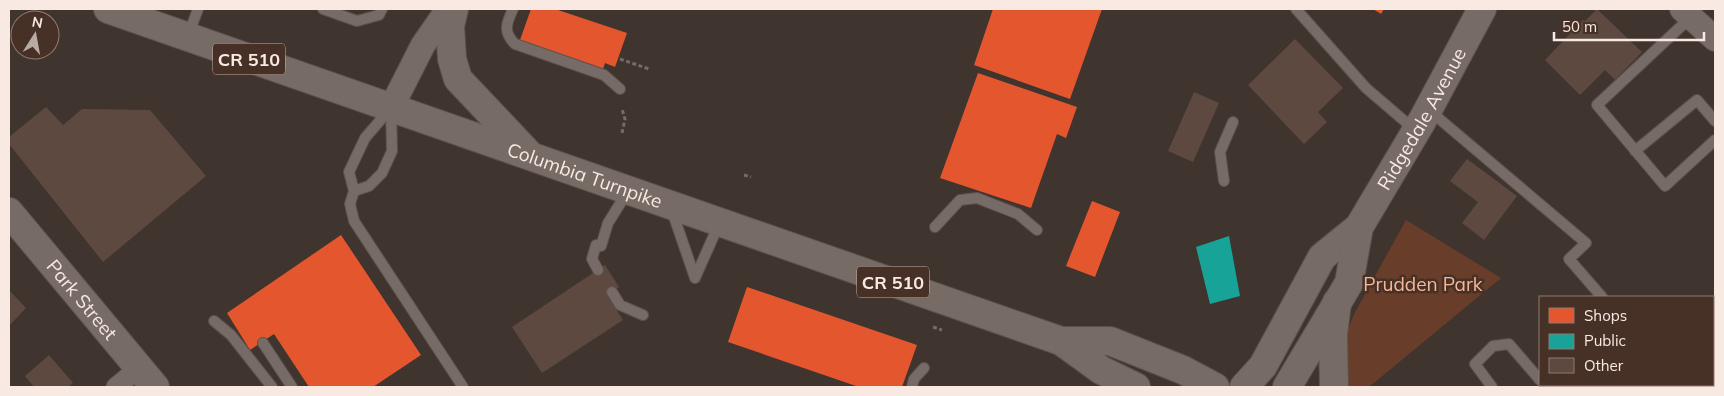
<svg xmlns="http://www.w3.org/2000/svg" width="1724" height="396" font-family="Mulish,sans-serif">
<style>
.green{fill:#683d29}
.shops{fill:#e4572e}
.public{fill:#17a398}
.building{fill:#5d4940}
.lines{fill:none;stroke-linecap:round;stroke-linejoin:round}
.service-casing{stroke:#5c524c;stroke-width:12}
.minor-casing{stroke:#5c524c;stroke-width:21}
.tertiary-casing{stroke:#5c524c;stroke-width:26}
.secondary-casing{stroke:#5c524c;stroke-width:30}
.primary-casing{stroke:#5c524c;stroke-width:30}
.path{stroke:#756b67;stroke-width:3;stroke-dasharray:4 2.5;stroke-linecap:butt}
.service{stroke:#766b67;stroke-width:10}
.minor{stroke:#766b67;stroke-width:19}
.tertiary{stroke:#766b67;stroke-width:24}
.secondary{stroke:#766b67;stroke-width:28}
.primary{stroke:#776b65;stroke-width:28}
.labels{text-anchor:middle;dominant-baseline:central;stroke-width:5;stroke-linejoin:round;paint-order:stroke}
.shield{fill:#473127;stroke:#c3b2ab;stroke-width:1}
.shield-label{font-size:18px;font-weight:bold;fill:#f8e9e3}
.street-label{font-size:19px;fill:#f8e9e3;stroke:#473127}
.park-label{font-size:19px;fill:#f7b699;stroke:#473127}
</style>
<rect width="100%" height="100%" fill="#40342e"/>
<path class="green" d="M 1406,220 L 1501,278 L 1369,387 L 1344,387 L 1344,341 L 1354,314 Z"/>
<path class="shops" d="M 531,9 L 555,9 L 627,33 L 615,67 L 605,63 L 603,69 L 520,40 Z
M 993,9 L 1102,9 L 1070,99 L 974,65 Z
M 1373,9 L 1384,9 L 1381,14 Z
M 978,73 L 1077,107 L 1066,138 L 1057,134 L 1031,208 L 940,178 Z
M 1092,201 L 1120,212 L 1095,277 L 1066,266 Z
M 341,235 L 421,355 L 373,387 L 309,387 L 274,334 L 250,350 L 227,313 Z
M 747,287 L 917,345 L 902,387 L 859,387 L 728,342 Z"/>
<path class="public" d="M 1229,236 L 1240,296 L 1210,304 L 1196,247 Z"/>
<path class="building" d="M 1597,9 L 1642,52 L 1615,80 L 1605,70 L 1580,95 L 1545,60 L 1583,20 L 1585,21 Z
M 1295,39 L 1343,88 L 1318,112 L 1327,122 L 1304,144 L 1248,85 Z
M 1194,92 L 1219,103 L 1193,162 L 1168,151 Z
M 46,107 L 63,125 L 82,109 L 150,110 L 206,176 L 103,262 L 9,144 L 9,137 Z
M 1467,159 L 1517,196 L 1484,240 L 1462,223 L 1478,202 L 1450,181 Z
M 605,265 L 619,287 L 607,295 L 623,320 L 542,373 L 512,327 Z
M 9,290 L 26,308 L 9,326 Z
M 49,355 L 73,383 L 68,387 L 34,387 L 25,376 Z"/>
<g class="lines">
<g class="service-casing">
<path id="service" d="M 323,9 L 357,21 L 379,15 L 382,9
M 513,9 C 506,24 503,32 515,44 L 604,75 L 620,89
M 1296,9 L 1366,88 L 1415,130
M 1691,17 L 1597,105 L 1665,186 L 1715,140
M 188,36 L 198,9
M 390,109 L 365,138 L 349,172 L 354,191 L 350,204 L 354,221 L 463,387
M 1430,111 L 1586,243 L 1569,259 L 1602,297
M 1635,151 L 1697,100 L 1715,121
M 1224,181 L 1220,152 L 1233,122
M 354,191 L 369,186 L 382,173 L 392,151 L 391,110
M 671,208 L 695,278
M 935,227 L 960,200 L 977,198 L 1018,214 L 1037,230
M 596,245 L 592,259 L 598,270
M 601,246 L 608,223 L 628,191
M 695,278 L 719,224
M 612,292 L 620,305 L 643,315
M 214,321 L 231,335 L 272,387
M 263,343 L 292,387
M 1681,385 L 1684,387
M 912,387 L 914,379 L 924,368
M 1492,387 L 1475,364 L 1493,346 L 1509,344 L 1540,380"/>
</g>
<g class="minor-casing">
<path id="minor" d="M 116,387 L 139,368"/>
</g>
<g class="tertiary-casing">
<path id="tertiary" d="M 1682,9 L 1715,39
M 391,108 L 423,45 L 448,9"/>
</g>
<g class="secondary-casing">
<g id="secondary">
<path id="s1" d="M 9,212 L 155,387"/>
<path id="s2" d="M 1244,387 L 1263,366 L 1322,257 L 1359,227 L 1422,121 L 1482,9"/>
<path d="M 1287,387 L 1349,283 L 1359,227"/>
</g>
</g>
<g class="primary-casing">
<g id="primary">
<path id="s3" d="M 108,9 L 1061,341 L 1101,370 L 1136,387"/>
<path d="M 454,9 L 450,26 L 452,59 L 458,79 L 528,153"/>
<path d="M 1061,341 L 1110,341 L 1183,370 L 1215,387"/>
<path d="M 1334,387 L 1333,335 L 1337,302"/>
</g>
</g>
<path class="path" d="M 620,59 L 649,69
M 622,133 L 625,119 L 622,109
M 744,175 L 751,177
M 933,327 L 942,330"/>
<use href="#service" class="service"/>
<use href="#minor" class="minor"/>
<use href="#tertiary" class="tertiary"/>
<use href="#secondary" class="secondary"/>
<use href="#primary" class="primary"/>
</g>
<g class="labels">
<g class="shield">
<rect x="213" y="43.5" width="72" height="31" rx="4"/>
<rect x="857" y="266.5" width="72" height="31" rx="4"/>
</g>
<g class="shield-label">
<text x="249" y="59">CR 510</text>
<text x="893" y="282">CR 510</text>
</g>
<g class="street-label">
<text stroke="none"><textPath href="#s2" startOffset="325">Ridgedale Avenue</textPath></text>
<text stroke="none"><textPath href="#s3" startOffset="505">Columbia Turnpike</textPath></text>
<text stroke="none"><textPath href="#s1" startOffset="114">Park Street</textPath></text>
</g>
<g class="park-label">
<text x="1423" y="284">Prudden Park</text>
</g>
</g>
<rect width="1724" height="396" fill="none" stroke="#f8e9e3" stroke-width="20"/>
<rect x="1539" y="296" width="175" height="90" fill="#473127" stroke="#8e7b72"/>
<rect x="1549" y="308" width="25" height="15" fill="#e4572e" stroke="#8e7b72"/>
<text x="1584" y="321" font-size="15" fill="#f8e9e3">Shops</text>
<rect x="1549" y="334" width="25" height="15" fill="#17a398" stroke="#8e7b72"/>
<text x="1584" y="346" font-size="15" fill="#f8e9e3">Public</text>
<rect x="1549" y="358" width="25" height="15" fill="#5d4940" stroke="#8e7b72"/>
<text x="1584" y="371" font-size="15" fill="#f8e9e3">Other</text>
<g transform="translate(35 35) rotate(11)"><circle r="24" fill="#473127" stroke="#8e7b72"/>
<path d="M0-4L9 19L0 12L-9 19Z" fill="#b8aaa4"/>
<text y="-8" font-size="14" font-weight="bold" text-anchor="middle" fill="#f8e9e3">N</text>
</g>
<path d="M1554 32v8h150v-8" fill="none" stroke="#f8e9e3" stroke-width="2.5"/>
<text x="1562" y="32" font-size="15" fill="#f8e9e3" stroke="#473127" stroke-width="4" paint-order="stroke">50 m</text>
</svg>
